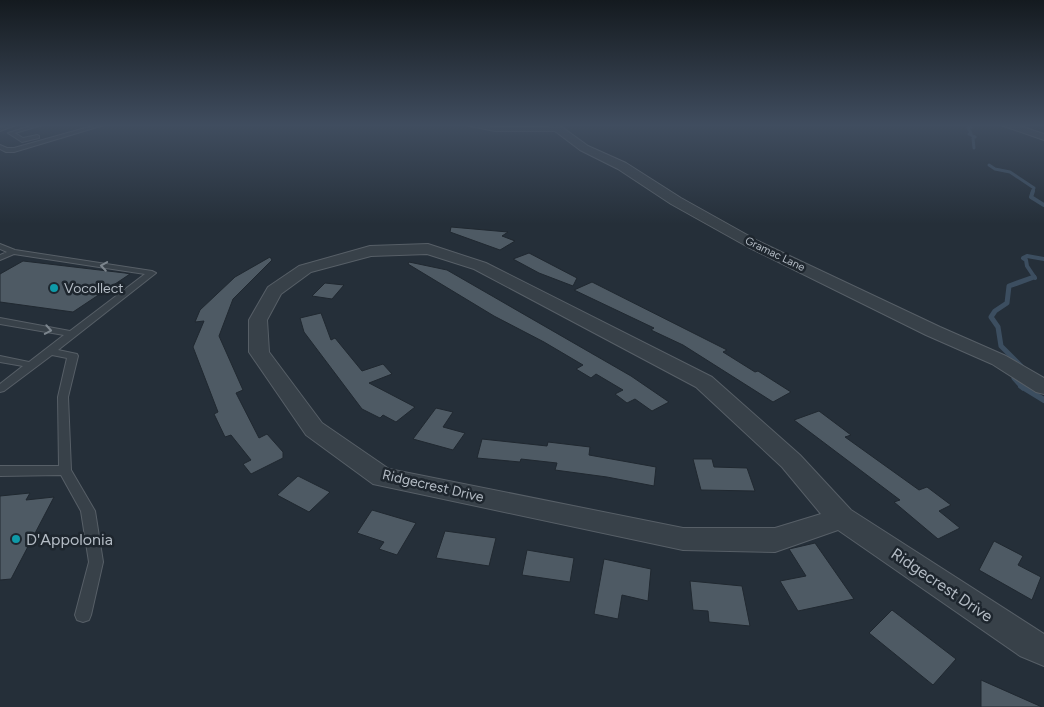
<svg xmlns="http://www.w3.org/2000/svg" width="1044" height="707" font-family="Figtree,sans-serif">
<style>
.lines{fill:none;stroke-linecap:round;stroke-linejoin:round}
.stream-far3{stroke:#3c4e60;stroke-width:3}
.stream-far2{stroke:#3c4e60;stroke-width:4}
.stream-far1{stroke:#3c4e60;stroke-width:5}
.stream{stroke:#3c4e60;stroke-width:6}
.building{fill:#4e5a64;stroke:#202830}
.service-casing{stroke:#575f67;stroke-width:2}
.minor-casing{stroke:#575f67;stroke-width:2}
.service{fill:#384149;fill-rule:evenodd}
.minor{fill:#384149;fill-rule:evenodd}
.oneway{stroke:#7c858d}
.culture-dot{fill:#0f9aa8;stroke:#1e262e;stroke-width:2}
.labels{text-anchor:middle;dominant-baseline:central;stroke-width:5;stroke-linejoin:round;paint-order:stroke}
.far-street-label{font-size:11px;fill:#b4bcc5;stroke:#1e262e}
.poi-label{font-size:14px;fill:#b4bcc5;stroke:#1e262e;text-anchor:start}
.street-label{font-size:14px;fill:#b4bcc5;stroke:#1e262e}
.near-poi-label{font-size:16px;fill:#b4bcc5;stroke:#1e262e;text-anchor:start}
.near-street-label{font-size:16px;fill:#b4bcc5;stroke:#1e262e}
</style>
<rect width="100%" height="100%" fill="#252f39"/>
<g class="lines">
<path class="stream-far3" d="M 969,125 L 971,127 L 968,128 L 971,133 L 969,134 L 975,137 L 973,138 L 974,148
M 989,165 L 995,169 L 1010,172 L 1034,188 L 1032,193"/>
<path class="stream-far2" d="M 1033,191 L 1031,197 L 1044,205
M 1035,278 L 1027,266 L 1026,260 L 1023,258 L 1027,256 L 1044,259"/>
<path class="stream-far1" d="M 1022,367 L 1001,346 L 998,327 L 991,317 L 995,311 L 1007,303 L 1009,286 L 1034,277
M 1014,378 L 1023,388"/>
<path class="stream" d="M 1021,386 L 1044,400"/>
</g>
<path class="building" d="M 451,227 L 508,232 L 502,236 L 515,241 L 500,250 L 450,232 Z
M 529,253 L 577,278 L 573,286 L 539,273 L 513,259 Z
M 270,257 L 272,260 L 233,299 L 219,336 L 243,390 L 236,393 L 259,438 L 267,434 L 283,452 L 283,458 L 251,474 L 243,464 L 251,460 L 231,435 L 225,437 L 214,414 L 218,412 L 193,347 L 204,321 L 195,322 L 200,310 L 235,277 Z
M 23,261 L 125,273 L 130,274 L 73,312 L 0,302 L 0,274 Z
M 409,262 L 447,270 L 631,376 L 669,402 L 652,411 L 635,399 L 627,403 L 615,394 L 623,390 L 596,374 L 591,378 L 576,369 L 583,365 L 544,342 L 494,316 L 408,264 Z
M 592,282 L 727,350 L 723,352 L 755,372 L 758,371 L 791,392 L 773,402 L 683,345 L 651,330 L 654,328 L 574,290 Z
M 325,283 L 344,285 L 332,299 L 312,296 Z
M 321,313 L 331,340 L 335,338 L 362,371 L 383,364 L 392,374 L 369,383 L 415,407 L 396,422 L 383,415 L 380,418 L 362,409 L 304,332 L 300,318 Z
M 436,408 L 453,412 L 443,427 L 465,433 L 453,450 L 413,439 Z
M 819,411 L 851,435 L 845,437 L 919,490 L 927,487 L 951,505 L 939,511 L 960,528 L 938,539 L 894,502 L 900,500 L 794,420 Z
M 482,439 L 547,446 L 548,442 L 590,447 L 589,455 L 656,467 L 654,486 L 607,477 L 555,470 L 557,463 L 521,459 L 520,462 L 477,458 Z
M 693,459 L 712,459 L 714,467 L 747,468 L 755,491 L 701,490 Z
M 298,476 L 330,492 L 309,512 L 277,495 Z
M 30,493 L 26,500 L 54,497 L 11,579 L 0,580 L 0,496 Z
M 372,510 L 416,523 L 397,555 L 379,549 L 384,542 L 357,533 Z
M 445,531 L 496,538 L 489,566 L 436,558 Z
M 994,541 L 1023,556 L 1018,565 L 1041,577 L 1032,600 L 979,570 Z
M 815,543 L 854,599 L 798,611 L 780,581 L 806,576 L 789,549 Z
M 527,550 L 574,558 L 570,582 L 522,575 Z
M 604,559 L 651,569 L 648,601 L 622,595 L 618,619 L 594,614 Z
M 690,581 L 742,586 L 750,626 L 709,622 L 708,611 L 693,610 Z
M 892,610 L 956,659 L 933,685 L 869,633 Z
M 981,680 L 1042,707 L 981,707 Z"/>
<g class="lines">
<g class="service-casing">
<path id="service" d="M 8,125 L 16,125 L 0,131 L 0,127 Z
M 34,125 L 42,125 L 15,133 L 23,138 L 37,135 L 39,136 L 39,138 L 22,142 L 8,133 Z
M 96,125 L 104,125 L 14,152 L 6,152 L 0,149 L 0,145 L 7,148 L 14,148 Z
M 465,125 L 495,127 L 557,127 L 560,129 L 557,131 L 495,131 Z
M 0,244 L 15,250 L 152,271 L 156,273 L 58,350 L 77,354 L 78,356 L 68,397 L 71,470 L 95,511 L 103,562 L 91,615 L 89,620 L 83,622 L 77,620 L 75,615 L 89,562 L 81,511 L 61,475 L 0,476 L 0,466 L 59,466 L 58,397 L 67,358 L 52,355 L 4,391 L 0,392 L 0,384 L 23,366 L 0,362 L 0,356 L 29,362 L 64,335 L 0,324 L 0,318 L 70,331 L 145,274 L 14,254 L 0,260 L 0,255 L 7,252 L 0,249 Z"/>
</g>
<g class="minor-casing">
<path id="minor" d="M 547,125 L 559,125 L 588,146 L 626,163 L 681,198 L 758,241 L 940,327 L 1006,356 L 1044,378 L 1044,394 L 1036,392 L 992,364 L 926,335 L 748,247 L 671,204 L 618,169 L 580,150 Z
M 1001,125 L 1017,125 L 1044,134 L 1044,140 Z
M 428,244 L 486,263 L 712,377 L 800,455 L 851,510 L 1044,634 L 1044,666 L 1020,656 L 838,530 L 775,552 L 683,550 L 373,484 L 306,435 L 249,352 L 249,320 L 268,287 L 299,266 L 370,246 ZM 427,254 L 474,269 L 696,387 L 782,467 L 821,514 L 775,528 L 683,528 L 389,469 L 322,423 L 269,352 L 267,320 L 281,294 L 311,272 L 371,256 Z"/>
</g>
<use href="#service" class="service"/>
<use href="#minor" class="minor"/>
</g>
<defs><path id="oneway-chevron" d="M-2-3.5L2.5 0L-2 3.5" fill="none" stroke-width="1.6" stroke-linecap="round" stroke-linejoin="round" transform="scale(1.25)"/></defs>
<g class="oneway">
<use href="#oneway-chevron" transform="translate(104 266) rotate(-171)"/>
<use href="#oneway-chevron" transform="translate(48 330) rotate(10)"/>
</g>
<linearGradient id="sky" x2="0" y2="1"><stop stop-color="#141a1f"/><stop offset="0.56" stop-color="#404d5f"/><stop offset="1" stop-color="#404d5f" stop-opacity="0"/></linearGradient>
<rect width="1044" height="224" fill="url(#sky)"/>
<g class="culture-dot">
<circle cx="54" cy="288" r="5"/>
<circle cx="16" cy="539" r="5"/>
</g>
<g class="labels">
<g class="far-street-label">
<text transform="translate(775 254) rotate(26)">Gramac Lane</text>
</g>
<g class="poi-label">
<text x="64" y="288">Vocollect</text>
</g>
<g class="street-label">
<text transform="translate(433 486) rotate(13)">Ridgecrest Drive</text>
</g>
<g class="near-poi-label">
<text x="26" y="539">D'Appolonia</text>
</g>
<g class="near-street-label">
<text transform="translate(942 585) rotate(34)">Ridgecrest Drive</text>
</g>
</g>
</svg>
